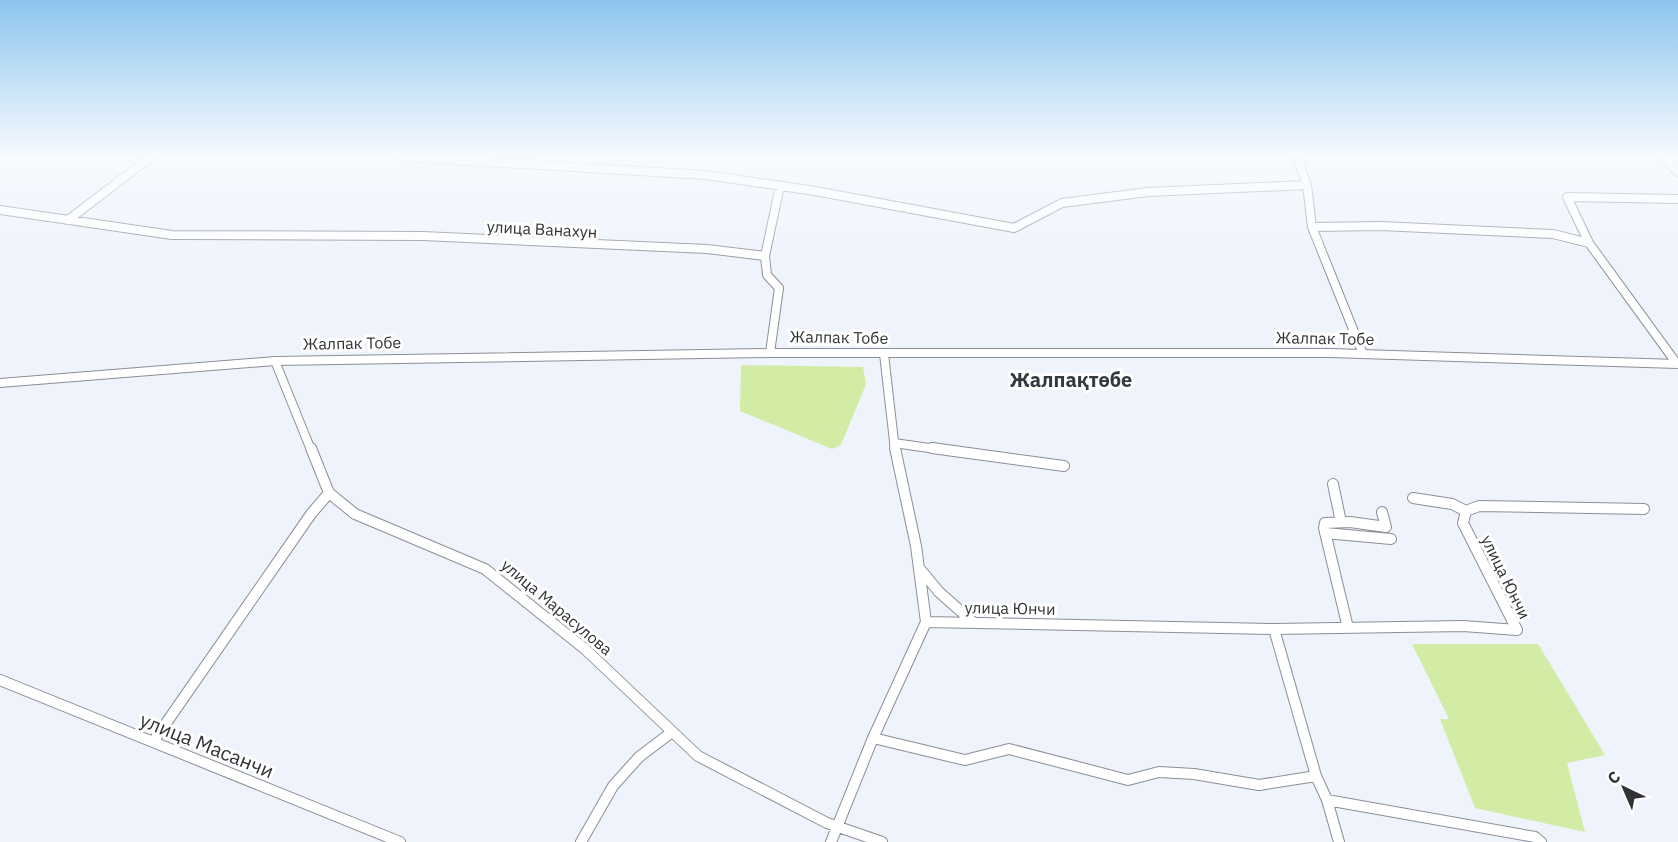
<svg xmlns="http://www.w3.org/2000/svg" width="1678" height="842" font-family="'IBM Plex Sans',sans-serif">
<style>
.green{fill:#d2eca6}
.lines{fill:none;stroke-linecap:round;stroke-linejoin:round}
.minor-far1-casing{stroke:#8a8f97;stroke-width:10}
.minor-casing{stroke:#8a8f97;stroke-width:12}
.primary-casing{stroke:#8a8f97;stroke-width:2}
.minor-far1{stroke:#fff;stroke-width:8}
.minor{stroke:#fff;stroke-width:10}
.primary{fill:#fff;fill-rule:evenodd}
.labels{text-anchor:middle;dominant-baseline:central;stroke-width:6;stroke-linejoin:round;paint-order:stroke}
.street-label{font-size:16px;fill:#303235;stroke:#fff}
.quarter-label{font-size:20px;font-weight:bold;fill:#353a41;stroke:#fff}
.near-street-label{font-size:20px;fill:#303235;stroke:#fff}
</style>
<rect width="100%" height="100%" fill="#eef3fc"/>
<path class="green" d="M 741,365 L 863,367 L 866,384 L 841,445 L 832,449 L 740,411 Z
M 1412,644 L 1538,644 L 1605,755 L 1567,763 L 1585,832 L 1475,808 L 1440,719 L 1449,719 Z"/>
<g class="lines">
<g class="minor-far1-casing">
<path id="minor-far1" d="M 402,157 L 707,175 L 815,191 L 1014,228 L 1062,203 L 1148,192 L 1307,185
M 1297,157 L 1307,185 L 1312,227 L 1363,354
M 1663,157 L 1678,172
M 0,210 L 172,235 L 423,236 L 707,249 L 765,256 L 767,275 L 779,288 L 770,353
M 68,220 L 151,157
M 1312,227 L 1381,226 L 1553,234 L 1589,243 L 1677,364
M 1589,243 L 1567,197 L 1678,199
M 765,256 L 780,186
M 884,354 L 895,450
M 275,361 L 311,450
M 894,443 L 943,450"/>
</g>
<g class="minor-casing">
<path id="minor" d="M 311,448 L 329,493 L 355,514 L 485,569 L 585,649 L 698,756 L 827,823 L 882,842
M 932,448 L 1064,466
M 1333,484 L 1341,522
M 1413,498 L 1452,504 L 1466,511
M 1325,533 L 1391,539
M 920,569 L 939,592 L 974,623
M 926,622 L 1274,629 L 1463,626 L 1517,630 L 1463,523 L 1466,511 L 1479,506 L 1644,509
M 1348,628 L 1324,528 L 1325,523 L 1350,522 L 1386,527 L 1382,512
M 1274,629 L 1316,776 L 1327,800 L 1339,842
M 0,680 L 400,842
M 873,738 L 965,760 L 1009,749 L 1128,780 L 1159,772 L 1194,774 L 1259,785 L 1316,776
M 153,742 L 311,514 L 329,493
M 1327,800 L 1535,837 L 1541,842
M 581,842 L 613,786 L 639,757 L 672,732
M 831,842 L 873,738 L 926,622 L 916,546 L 895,448"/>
</g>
<g class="primary-casing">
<path id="primary" d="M 770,349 L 1330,349 L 1678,360 L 1678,368 L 1330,357 L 770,357 L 275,365 L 0,387 L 0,379 L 275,357 Z"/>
</g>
<use href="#minor-far1" class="minor-far1"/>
<use href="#minor" class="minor"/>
<use href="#primary" class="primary"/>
</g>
<linearGradient id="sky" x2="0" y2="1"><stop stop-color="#8dc5ee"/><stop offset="0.57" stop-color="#f7fafe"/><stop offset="1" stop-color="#f7fafe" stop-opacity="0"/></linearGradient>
<rect width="1678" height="274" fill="url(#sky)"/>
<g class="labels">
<g class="street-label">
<text transform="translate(542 229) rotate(3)">улица Ванахун</text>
<text transform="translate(839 337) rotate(1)">Жалпак Тобе</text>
<text transform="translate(1325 338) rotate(1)">Жалпак Тобе</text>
<text transform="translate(352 343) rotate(-1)">Жалпак Тобе</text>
<text transform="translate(1506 577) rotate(64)">улица Юнчи</text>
<text transform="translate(557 607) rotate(40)">улица Марасулова</text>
<text transform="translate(1010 608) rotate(1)">улица Юнчи</text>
</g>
<g class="quarter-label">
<text x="1071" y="379">Жалпақтөбе</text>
</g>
<g class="near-street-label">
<text transform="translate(207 745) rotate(22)">улица Масанчи</text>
</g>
</g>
<g transform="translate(1624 788) rotate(316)" stroke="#ffffff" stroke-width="4.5" paint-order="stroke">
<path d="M0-4.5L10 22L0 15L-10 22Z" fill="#303235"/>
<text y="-9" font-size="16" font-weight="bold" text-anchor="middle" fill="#303235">С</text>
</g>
</svg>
